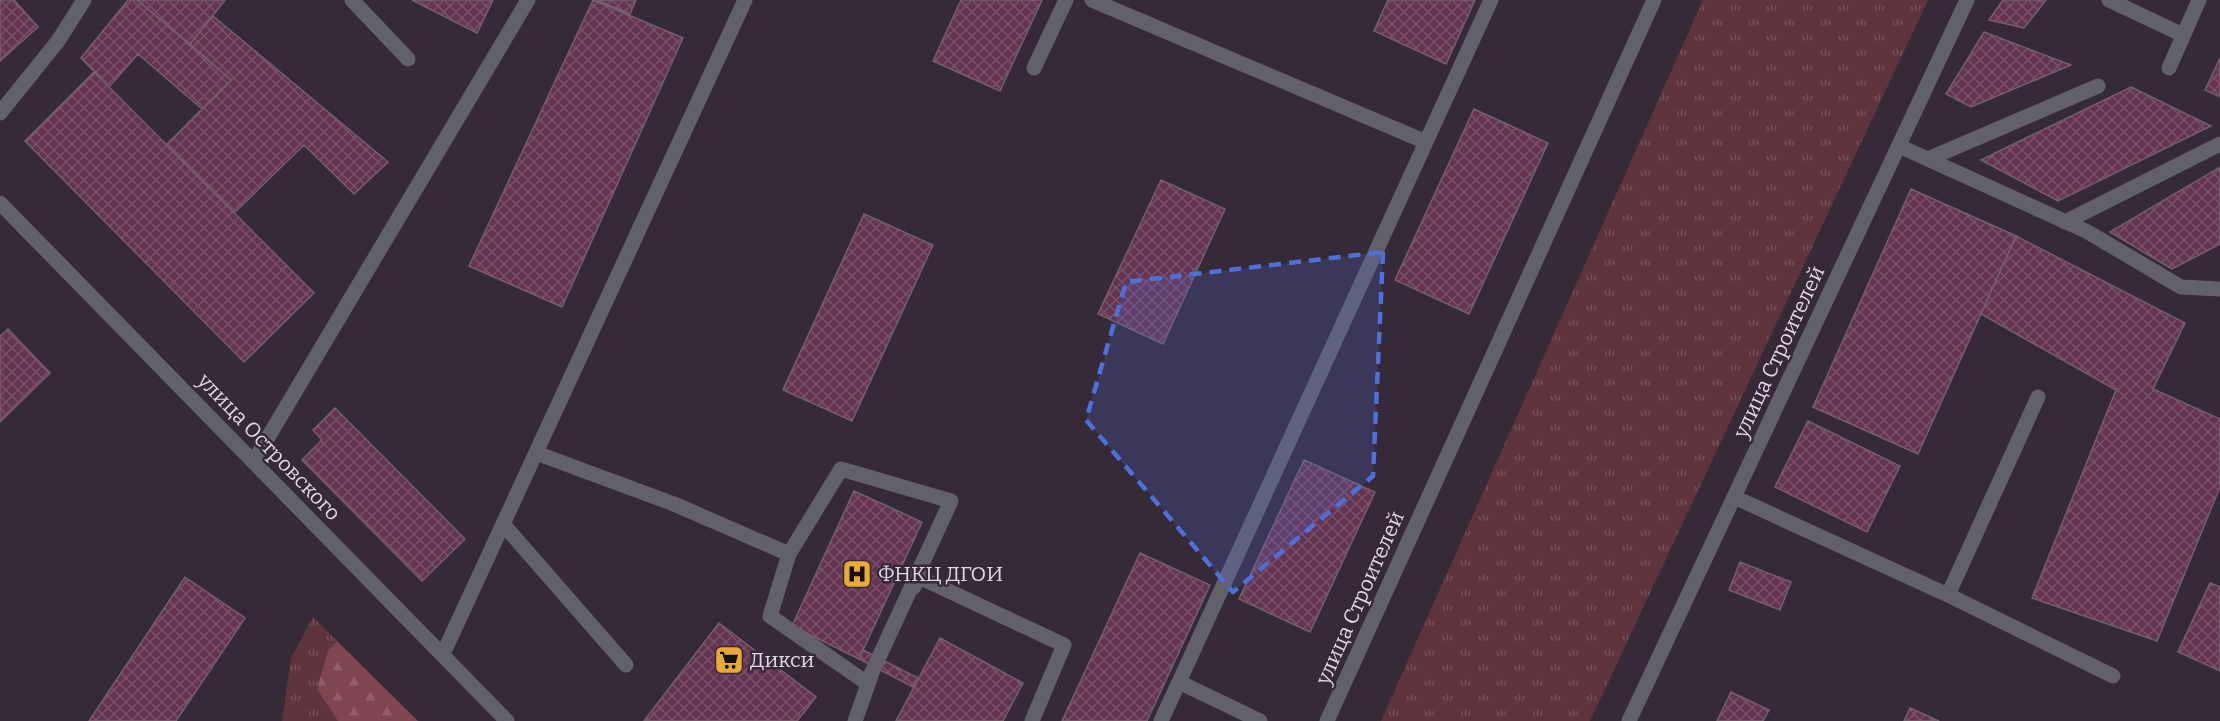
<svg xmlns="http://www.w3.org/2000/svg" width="2220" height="721" font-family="Bitter,serif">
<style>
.grass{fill:url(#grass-tufts)}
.forest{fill:url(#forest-firs)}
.building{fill:url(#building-cross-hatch);stroke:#74606b;stroke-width:1.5}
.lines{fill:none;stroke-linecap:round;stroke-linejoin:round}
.service{stroke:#626069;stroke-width:15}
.minor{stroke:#626069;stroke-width:15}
.tertiary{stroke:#626069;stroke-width:15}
.marked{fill:#4e70da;fill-opacity:0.2;stroke:#4e70da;stroke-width:4.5;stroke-dasharray:12 8;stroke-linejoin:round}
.labels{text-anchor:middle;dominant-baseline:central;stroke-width:5;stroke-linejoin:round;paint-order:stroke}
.street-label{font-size:21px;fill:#dfd7e1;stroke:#362a38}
.poi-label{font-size:21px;fill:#dfd7e1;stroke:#362a38;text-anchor:start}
</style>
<defs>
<pattern id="grass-tufts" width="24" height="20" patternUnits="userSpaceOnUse" patternTransform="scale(1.5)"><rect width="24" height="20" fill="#60343d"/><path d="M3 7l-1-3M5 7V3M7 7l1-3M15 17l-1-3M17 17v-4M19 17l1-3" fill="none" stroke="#765159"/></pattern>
<pattern id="forest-firs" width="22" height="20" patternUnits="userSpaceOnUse" patternTransform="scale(1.5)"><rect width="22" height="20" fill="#7f4551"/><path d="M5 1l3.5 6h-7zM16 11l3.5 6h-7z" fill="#915f6a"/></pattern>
<pattern id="building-cross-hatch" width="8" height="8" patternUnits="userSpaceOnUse" patternTransform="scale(1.5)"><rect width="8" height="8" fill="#643451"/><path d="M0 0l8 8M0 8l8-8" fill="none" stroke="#7a516a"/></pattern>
</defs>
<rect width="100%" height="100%" fill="#362a38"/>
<path class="grass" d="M 1703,0 L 1928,0 L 1590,721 L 1381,721 Z
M 313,617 L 337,641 L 328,650 L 317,689 L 338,721 L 282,721 L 291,658 Z"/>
<path class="forest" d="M 337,641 L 418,721 L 338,721 L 317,689 L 328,650 Z"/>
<path class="building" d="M 0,0 L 14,0 L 38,27 L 0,61 Z
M 128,0 L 137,0 L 231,80 L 202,109 L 138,54 L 109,87 L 81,58 Z
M 137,0 L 225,0 L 190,44 Z
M 412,0 L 493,0 L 477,33 Z
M 593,0 L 683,38 L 562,307 L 469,266 Z
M 597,0 L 636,0 L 630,14 Z
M 961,0 L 1042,0 L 1000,91 L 933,61 Z
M 1388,0 L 1475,0 L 1446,64 L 1374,31 Z
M 2003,0 L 2046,0 L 2024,28 L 1989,20 Z
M 213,16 L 388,162 L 354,194 L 304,145 L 234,213 L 166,145 L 231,80 L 190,44 Z
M 1984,32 L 2071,65 L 1971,107 L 1946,94 Z
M 2220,58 L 2220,97 L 2205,90 Z
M 94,72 L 314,293 L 244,362 L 25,141 Z
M 2131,87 L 2211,126 L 2058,201 L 1981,160 Z
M 1474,109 L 1548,143 L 1469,314 L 1395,280 Z
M 2220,167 L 2220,244 L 2172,269 L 2110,232 Z
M 1161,180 L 1225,209 L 1163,344 L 1098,314 Z
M 1911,189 L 2016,236 L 1918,454 L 1813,407 Z
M 864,214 L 933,245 L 852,421 L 783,390 Z
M 2016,236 L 2185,323 L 2153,389 L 2220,419 L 2220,487 L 2157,641 L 2032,598 L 2116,390 L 1981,314 Z
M 8,329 L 50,373 L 0,422 L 0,336 Z
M 335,408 L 465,539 L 422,581 L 302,460 L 322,440 L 313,430 Z
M 1808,421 L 1900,466 L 1867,532 L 1775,487 Z
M 1304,460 L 1375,492 L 1310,632 L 1239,599 Z
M 854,491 L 922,522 L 859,659 L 792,626 Z
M 1140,553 L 1210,585 L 1147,721 L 1062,721 Z
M 1740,562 L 1791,582 L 1780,610 L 1729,590 Z
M 185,577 L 245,618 L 176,721 L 89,721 Z
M 2210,583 L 2220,587 L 2220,671 L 2178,652 Z
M 719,623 L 816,697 L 797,721 L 644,721 Z
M 940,638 L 1023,683 L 1003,721 L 896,721 Z
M 863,650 L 918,678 L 913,687 L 859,659 Z
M 1731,692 L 1769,710 L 1763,721 L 1717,721 Z
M 1910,708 L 1939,721 L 1904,721 Z"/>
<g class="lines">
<path class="service" d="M 352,0 L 408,59
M 1092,0 L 1426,142 L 1491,0
M 2109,0 L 2183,35
M 1034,68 L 1066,0
M 2169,68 L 2199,0
M 0,113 L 58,41 L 84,0
M 1899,146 L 2086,231 L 2181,287 L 2220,289
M 1928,159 L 2098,86
M 2065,222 L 2220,144
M 536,453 L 674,504 L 789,554 L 770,616 L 867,683 L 951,501 L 841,469 L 789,554
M 254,461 L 528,0
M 1734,497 L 1948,595 L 2038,397
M 503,524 L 626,665
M 914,587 L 919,577 L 1064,645 L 1032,721
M 1948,595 L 2113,676
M 443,654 L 745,0
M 1179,682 L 1426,142
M 855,721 L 871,676
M 1161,721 L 1179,682 L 1260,721"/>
<path class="minor" d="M 1327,721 L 1654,0
M 1629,721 L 1967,0"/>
<path class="tertiary" d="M 0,203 L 507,721"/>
</g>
<path class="marked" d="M 1383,252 L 1373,476 L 1233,592 L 1086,420 L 1126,282 Z"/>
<defs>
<g id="hospital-square" transform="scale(1.5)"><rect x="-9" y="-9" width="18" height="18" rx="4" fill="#eaaa38" stroke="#362a38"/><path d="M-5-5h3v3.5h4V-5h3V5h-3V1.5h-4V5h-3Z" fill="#111"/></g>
<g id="supermarket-square" transform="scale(1.5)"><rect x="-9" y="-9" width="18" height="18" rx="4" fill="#eaaa38" stroke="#362a38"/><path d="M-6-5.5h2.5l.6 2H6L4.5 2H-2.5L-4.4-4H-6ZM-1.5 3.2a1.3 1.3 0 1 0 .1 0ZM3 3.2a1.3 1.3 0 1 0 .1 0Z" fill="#111"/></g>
</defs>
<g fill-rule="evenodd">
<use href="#hospital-square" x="857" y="574"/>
<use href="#supermarket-square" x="729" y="660"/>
</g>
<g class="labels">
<g class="street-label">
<text transform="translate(1779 352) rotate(-65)">улица Строителей</text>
<text transform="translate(269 447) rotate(46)">улица Островского</text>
<text transform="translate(1360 598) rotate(-66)">улица Строителей</text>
</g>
<g class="poi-label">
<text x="878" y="574">ФНКЦ ДГОИ</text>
<text x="750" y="660">Дикси</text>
</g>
</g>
</svg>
